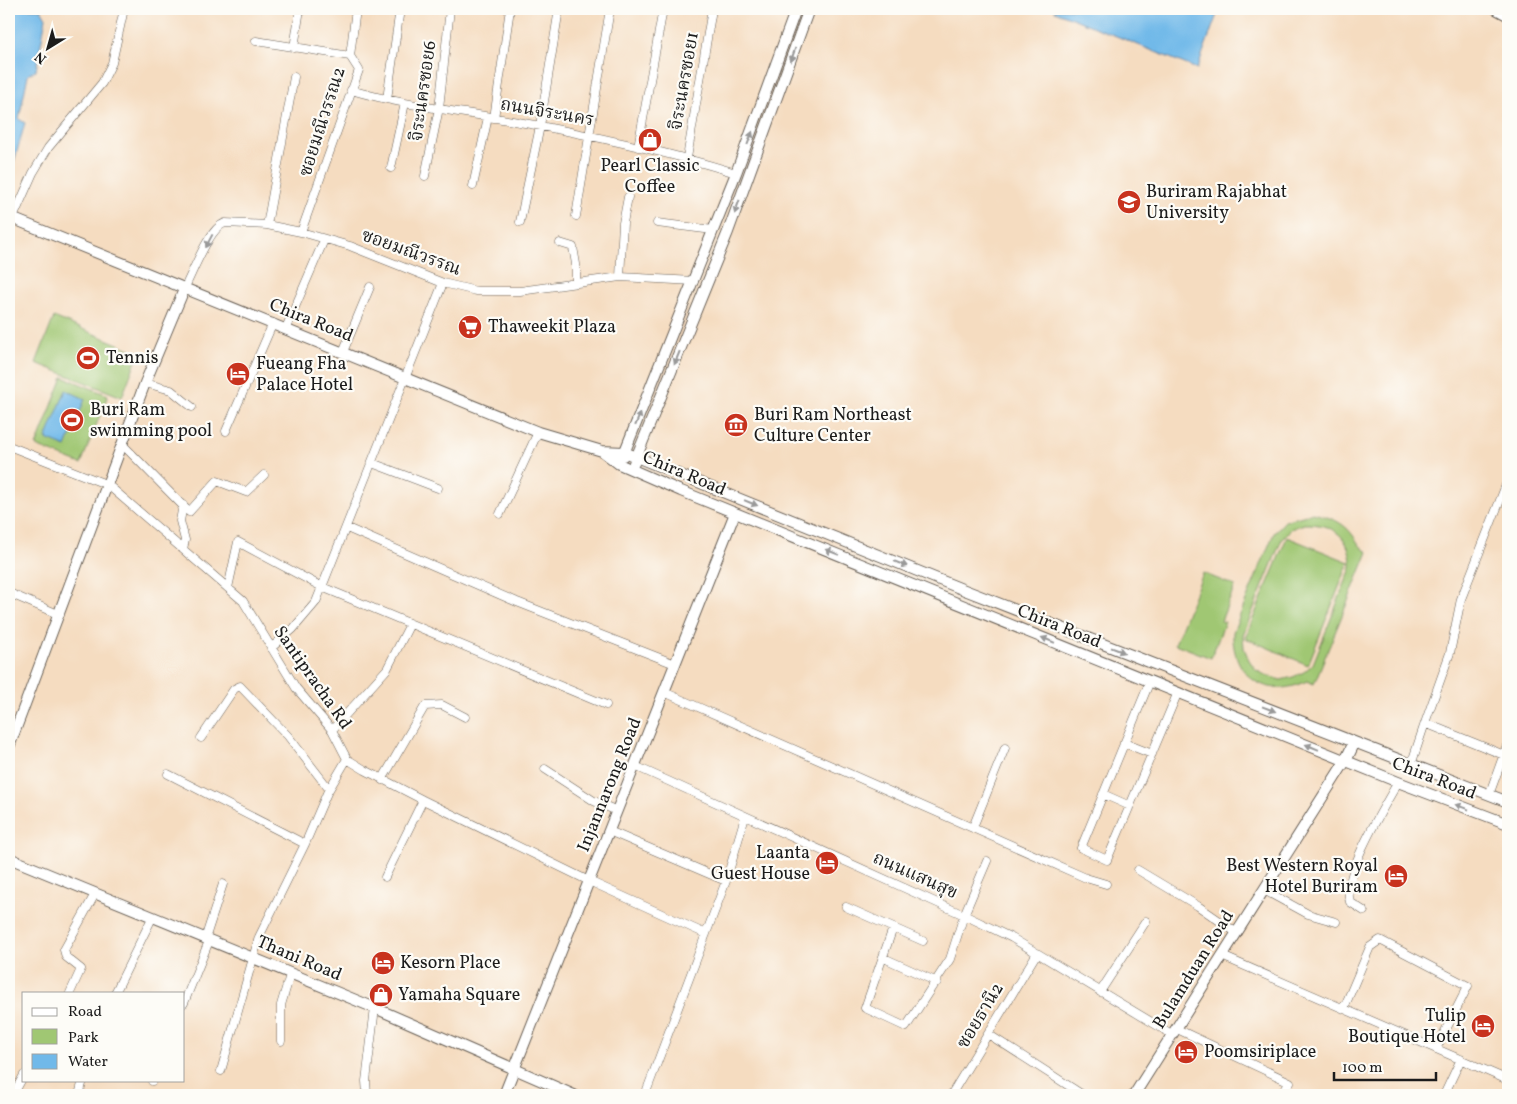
<svg xmlns="http://www.w3.org/2000/svg" width="1517" height="1104" font-family="Vollkorn,'Noto Serif Thai',serif">
<style>
.green{fill:#a0c773;stroke:#5e7248;fill-rule:evenodd}
.water{fill:#71b9e9;stroke:#466a82}
.lines{fill:none;stroke-linecap:round;stroke-linejoin:round}
.street-casing{stroke:#685f55;stroke-width:9}
.secondary-casing{stroke:#685f55;stroke-width:12}
.primary-casing{stroke:#685f55;stroke-width:13}
.street{stroke:#fff;stroke-width:8}
.secondary{stroke:#fff;stroke-width:10}
.primary{stroke:#fff;stroke-width:11}
.oneway{fill:#999}
.labels{text-anchor:middle;dominant-baseline:central;stroke-width:4.5;stroke-linejoin:round;paint-order:stroke}
.street-label{font-size:18px;fill:#1c1c1c;stroke:#fdfcf7}
.poi-label{font-size:18px;fill:#1c1c1c;stroke:#fdfcf7;text-anchor:start}
</style>
<rect width="100%" height="100%" fill="#fdfcf7"/>
<filter id="ink" filterUnits="userSpaceOnUse"><feTurbulence type="fractalNoise" baseFrequency=".02" numOctaves="2"/><feDisplacementMap in="SourceGraphic" scale="10" xChannelSelector="R" yChannelSelector="G"/><feConvolveMatrix kernelMatrix="1 2 1 2 8 2 1 2 1" color-interpolation-filters="sRGB"/></filter>
<filter id="wash" filterUnits="userSpaceOnUse"><feTurbulence type="fractalNoise" baseFrequency=".0096" numOctaves="4" result="noise"/><feDisplacementMap in="SourceGraphic" scale="20" xChannelSelector="R" yChannelSelector="G"/><feGaussianBlur stdDeviation="1.12" result="paint"/><feColorMatrix in="noise" values="0 0 0 0 0 0 0 0 0 0 0 0 0 0 0 0 0 1.4 0 .05"/><feComposite in="paint" operator="in"/></filter>
<g filter="url(#wash)">
<rect width="100%" height="100%" fill="#f5dcc0"/>
<path class="green" d="M 54,317 L 139,353 L 122,397 L 36,363 Z
M 63,377 L 108,395 L 81,464 L 36,446 Z
M 1313,513 C 1329,517 1342,521 1352,534 C 1358,542 1359,547 1368,552 L 1314,684 L 1307,681 C 1267,701 1231,676 1233,632 L 1274,533 L 1285,521 ZM 1304,524 C 1334,523 1352,538 1351,568 L 1313,664 L 1304,672 L 1293,677 L 1281,680 L 1267,676 L 1256,670 L 1249,660 L 1244,648 L 1243,635 L 1282,539 L 1291,529 Z
M 1287,537 L 1349,562 L 1308,665 L 1245,638 Z
M 1203,573 L 1235,586 L 1221,621 L 1225,622 L 1211,658 L 1175,644 Z"/>
<path class="water" d="M 9,9 L 41,9 L 46,18 L 36,70 L 28,75 L 19,119 L 25,123 L 9,180 Z
M 1055,9 L 1219,9 L 1197,69 L 1055,11 Z
M 66,390 L 85,399 L 66,447 L 46,439 Z"/>
</g>
<g filter="url(#ink)">
<g class="lines">
<g class="street-casing">
<path id="street" d="M 256,41 L 350,56 L 359,70 L 301,232
M 294,48 L 300,9
M 350,56 L 356,9
M 351,90 C 398,104 448,110 496,118 C 577,132 658,149 736,173
M 387,99 L 400,9
M 494,118 L 510,9
M 638,147 L 663,9
M 687,158 L 712,9
M 391,168 L 405,103
M 425,176 L 439,108 L 450,9
M 473,186 L 488,117
M 576,216 L 610,9
M 520,222 L 540,126 L 559,9
M 657,223 L 713,230
M 267,225 L 294,77
M 9,227 L 33,173 L 48,148 L 102,83 L 112,63 L 124,9
M 560,243 L 573,247 L 576,264 L 576,283
M 620,277 L 623,223 L 628,197
M 185,287 C 193,272 209,228 225,223 L 267,225 L 301,232 L 350,246 L 443,283 L 476,291 L 520,291 L 620,277 L 694,281
M 286,328 L 324,240
M 343,352 L 370,287
M 145,383 L 171,390 L 192,407
M 226,431 L 273,323
M 123,445 L 189,512 L 217,481 L 246,492 L 264,475
M 9,446 L 108,485 L 243,601 L 296,688 L 332,730 L 347,759 L 365,770 L 423,800 L 589,881 L 706,934
M 372,463 L 438,488
M 183,505 L 180,521 L 185,540 L 183,549
M 500,514 L 538,432
M 347,528 L 517,602 L 675,664
M 228,588 L 238,542 L 322,587 L 606,705
M 9,593 L 60,615
M 271,648 L 293,629 L 316,602 L 443,283
M 1150,681 L 1081,848 L 1107,860 L 1178,692
M 664,692 L 1086,878 L 1106,884
M 332,730 L 387,669 L 410,624
M 201,738 L 234,689 L 240,686 L 288,736 L 329,789
M 1124,743 L 1152,754
M 1504,755 L 1425,723 L 1450,653 L 1461,599 L 1508,480
M 1411,765 L 1425,723
M 635,766 L 964,915 L 1012,938 L 1173,1035
M 545,769 L 594,801 L 617,811
M 168,774 L 305,844
M 382,780 L 425,706 L 442,705 L 465,717
M 1103,794 L 1130,806
M 1489,795 L 1508,743
M 973,827 L 1005,748
M 609,831 L 726,881
M 1138,870 L 1198,906 L 1237,933
M 385,877 L 423,800
M 1264,890 L 1308,914 L 1336,922
M 846,907 L 923,941
M 1364,911 L 1350,902 C 1341,876 1384,807 1398,782
M 893,928 L 865,1008 L 906,1027 L 950,959 L 964,915 L 987,861
M 205,939 L 223,884
M 1222,956 L 1508,1080
M 884,958 L 937,982
M 1100,992 L 1146,921
M 70,993 L 81,969 L 66,957 L 64,950 L 95,894
M 115,993 L 152,918
M 184,1003 L 209,941
M 1344,1008 L 1370,947 L 1380,940 L 1468,986 L 1436,1049
M 1177,1029 L 1290,1082 L 1280,1095
M 988,1034 L 1083,1095
M 281,1041 L 281,1005 L 290,975
M 221,1071 L 259,937 L 305,844 L 327,793 L 347,759
M 152,1081 L 152,1080
M 13,1095 L 24,1075
M 79,1095 L 83,1080
M 367,1095 L 366,1081 L 375,1008
M 645,1095 L 726,881 L 745,817
M 951,1095 L 1037,953
M 1444,1095 L 1461,1059"/>
</g>
<g class="secondary-casing">
<path id="secondary" d="M 9,217 L 538,432 L 602,451 L 624,452 L 962,589 L 1508,802
M 602,451 L 619,464 L 681,491 L 1398,782 L 1508,824
M 623,456 L 736,173 L 796,9
M 634,463 L 728,232 L 809,9
M 9,747 L 145,383 L 185,287
M 9,858 L 375,1008 L 574,1095
M 504,1095 L 735,513
M 1134,1095 L 1346,760"/>
</g>
<g class="primary-casing">
<path id="primary" d="M 1497,9 L 1508,15
M 1346,760 L 1354,743"/>
</g>
<use href="#street" class="street"/>
<use href="#secondary" class="secondary"/>
<use href="#primary" class="primary"/>
</g>
<defs><path id="oneway-solid" d="M-6-.8H1V-3.2L6.5 0L1 3.2V.8H-6Z" transform="scale(1.25)"/></defs>
<g class="oneway">
<use href="#oneway-solid" transform="translate(793 55) rotate(109)"/>
<use href="#oneway-solid" transform="translate(750 138) rotate(-69)"/>
<use href="#oneway-solid" transform="translate(737 207) rotate(110)"/>
<use href="#oneway-solid" transform="translate(209 241) rotate(118)"/>
<use href="#oneway-solid" transform="translate(677 358) rotate(112)"/>
<use href="#oneway-solid" transform="translate(638 419) rotate(-68)"/>
<use href="#oneway-solid" transform="translate(751 503) rotate(22)"/>
<use href="#oneway-solid" transform="translate(832 552) rotate(-158)"/>
<use href="#oneway-solid" transform="translate(901 564) rotate(22)"/>
<use href="#oneway-solid" transform="translate(1048 640) rotate(-158)"/>
<use href="#oneway-solid" transform="translate(1118 650) rotate(21)"/>
<use href="#oneway-solid" transform="translate(1269 709) rotate(21)"/>
<use href="#oneway-solid" transform="translate(1312 747) rotate(-158)"/>
<use href="#oneway-solid" transform="translate(1462 807) rotate(-160)"/>
</g>
</g>
<defs>
<g id="shop-disc" transform="scale(1.25)"><circle r="9.5" fill="#c8321e" stroke="#fdfcf7"/><path d="M-5-2.5h2.3a2.7 3.5 0 0 1 5.4 0H5L5.5 6h-11ZM-1.5-2.5h3a1.5 2.3 0 0 0-3 0Z" fill="#fff"/></g>
<g id="university-disc" transform="scale(1.25)"><circle r="9.5" fill="#c8321e" stroke="#fdfcf7"/><path d="M0-5L7-2L0 1L-7-2ZM-4 1L0 2.5L4 1V4Q0 6-4 4Z" fill="#fff"/></g>
<g id="supermarket-disc" transform="scale(1.25)"><circle r="9.5" fill="#c8321e" stroke="#fdfcf7"/><path d="M-6-5.5h2.5l.6 2H6L4.5 2H-2.5L-4.4-4H-6ZM-1.5 3.2a1.3 1.3 0 1 0 .1 0ZM3 3.2a1.3 1.3 0 1 0 .1 0Z" fill="#fff"/></g>
<g id="stadium-disc" transform="scale(1.25)"><circle r="9.5" fill="#c8321e" stroke="#fdfcf7"/><path d="M0-5a6.5 5 0 1 0 0 10a6.5 5 0 1 0 0-10ZM-3.5-1.8h7v3.6h-7Z" fill="#fff"/></g>
<g id="hotel-disc" transform="scale(1.25)"><circle r="9.5" fill="#c8321e" stroke="#fdfcf7"/><path d="M-6-4.5h1.5V1H6V5H4.5V3h-9V5H-6ZM-4 0a1.8 1.8 0 1 1 3.6 0ZM.5 0V-2.5h3Q6-2.5 6 0Z" fill="#fff"/></g>
<g id="museum-disc" transform="scale(1.25)"><circle r="9.5" fill="#c8321e" stroke="#fdfcf7"/><path d="M0-6L6-3V-2H-6V-3ZM-5-1h2V3h-2ZM-1-1h2V3h-2ZM3-1h2V3H3ZM-6 4H6V6H-6Z" fill="#fff"/></g>
</defs>
<g fill-rule="evenodd">
<use href="#shop-disc" x="650" y="140"/>
<use href="#university-disc" x="1129" y="202"/>
<use href="#supermarket-disc" x="470" y="327"/>
<use href="#stadium-disc" x="88" y="358"/>
<use href="#hotel-disc" x="238" y="374"/>
<use href="#stadium-disc" x="72" y="420"/>
<use href="#museum-disc" x="736" y="425"/>
<use href="#hotel-disc" x="827" y="863"/>
<use href="#hotel-disc" x="1396" y="876"/>
<use href="#hotel-disc" x="383" y="963"/>
<use href="#shop-disc" x="381" y="995"/>
<use href="#hotel-disc" x="1483" y="1026"/>
<use href="#hotel-disc" x="1186" y="1052"/>
</g>
<g class="labels">
<g class="street-label">
<text transform="translate(685 81) rotate(-80)">จิระนครซอย1</text>
<text transform="translate(424 91) rotate(-82)">จิระนครซอย6</text>
<text transform="translate(547 113) rotate(10)">ถนนจิระนคร</text>
<text transform="translate(323 122) rotate(-72)">ซอยมณีวรรณ2</text>
<text transform="translate(411 253) rotate(20)">ซอยมณีวรรณ</text>
<text transform="translate(311 321) rotate(22)">Chira Road</text>
<text transform="translate(684 474) rotate(23)">Chira Road</text>
<text transform="translate(1059 627) rotate(22)">Chira Road</text>
<text transform="translate(312 678) rotate(55)">Santipracha Rd</text>
<text transform="translate(1434 779) rotate(21)">Chira Road</text>
<text transform="translate(610 785) rotate(-68)">Injannarong Road</text>
<text transform="translate(915 876) rotate(24)">ถนนแสนสุข</text>
<text transform="translate(299 959) rotate(23)">Thani Road</text>
<text transform="translate(1194 970) rotate(-58)">Bulamduan Road</text>
<text transform="translate(981 1016) rotate(-59)">ซอยธานี2</text>
</g>
<g class="poi-label">
<text x="650" y="166" text-anchor="middle">Pearl Classic<tspan x="650" dy="21">Coffee</tspan></text>
<text x="1146" y="192">Buriram Rajabhat<tspan x="1146" dy="21">University</tspan></text>
<text x="488" y="327">Thaweekit Plaza</text>
<text x="106" y="358">Tennis</text>
<text x="256" y="364">Fueang Fha<tspan x="256" dy="21">Palace Hotel</tspan></text>
<text x="90" y="410">Buri Ram<tspan x="90" dy="21">swimming pool</tspan></text>
<text x="754" y="415">Buri Ram Northeast<tspan x="754" dy="21">Culture Center</tspan></text>
<text x="810" y="853" text-anchor="end">Laanta<tspan x="810" dy="21">Guest House</tspan></text>
<text x="1378" y="866" text-anchor="end">Best Western Royal<tspan x="1378" dy="21">Hotel Buriram</tspan></text>
<text x="400" y="963">Kesorn Place</text>
<text x="398" y="995">Yamaha Square</text>
<text x="1466" y="1016" text-anchor="end">Tulip<tspan x="1466" dy="21">Boutique Hotel</tspan></text>
<text x="1204" y="1052">Poomsiriplace</text>
</g>
</g>
<rect width="1517" height="1104" fill="none" stroke="#fdfcf7" stroke-width="30"/>
<rect x="22" y="992" width="162" height="90" fill="#fdfcf7" stroke="#a3a29f"/>
<rect x="32" y="1008" width="25" height="8" fill="#ffffff" stroke="#a3a29f"/>
<text x="68" y="1016" font-size="15" fill="#1c1c1c">Road</text>
<rect x="32" y="1029" width="25" height="15" fill="#a0c773" stroke="#a3a29f"/>
<text x="68" y="1042" font-size="15" fill="#1c1c1c">Park</text>
<rect x="32" y="1054" width="25" height="15" fill="#71b9e9" stroke="#a3a29f"/>
<text x="68" y="1066" font-size="15" fill="#1c1c1c">Water</text>
<g transform="translate(48 48) rotate(217)" stroke="#fdfcf7" stroke-width="4" paint-order="stroke">
<path d="M0-4L9 19L0 12L-9 19Z" fill="#1c1c1c"/>
<text y="-8" font-size="14" font-weight="bold" text-anchor="middle" fill="#1c1c1c">N</text>
</g>
<path d="M1334 1072v8h102v-8" fill="none" stroke="#1c1c1c" stroke-width="2.5"/>
<text x="1342" y="1072" font-size="15" fill="#1c1c1c" stroke="#fdfcf7" stroke-width="4" paint-order="stroke">100 m</text>
</svg>
